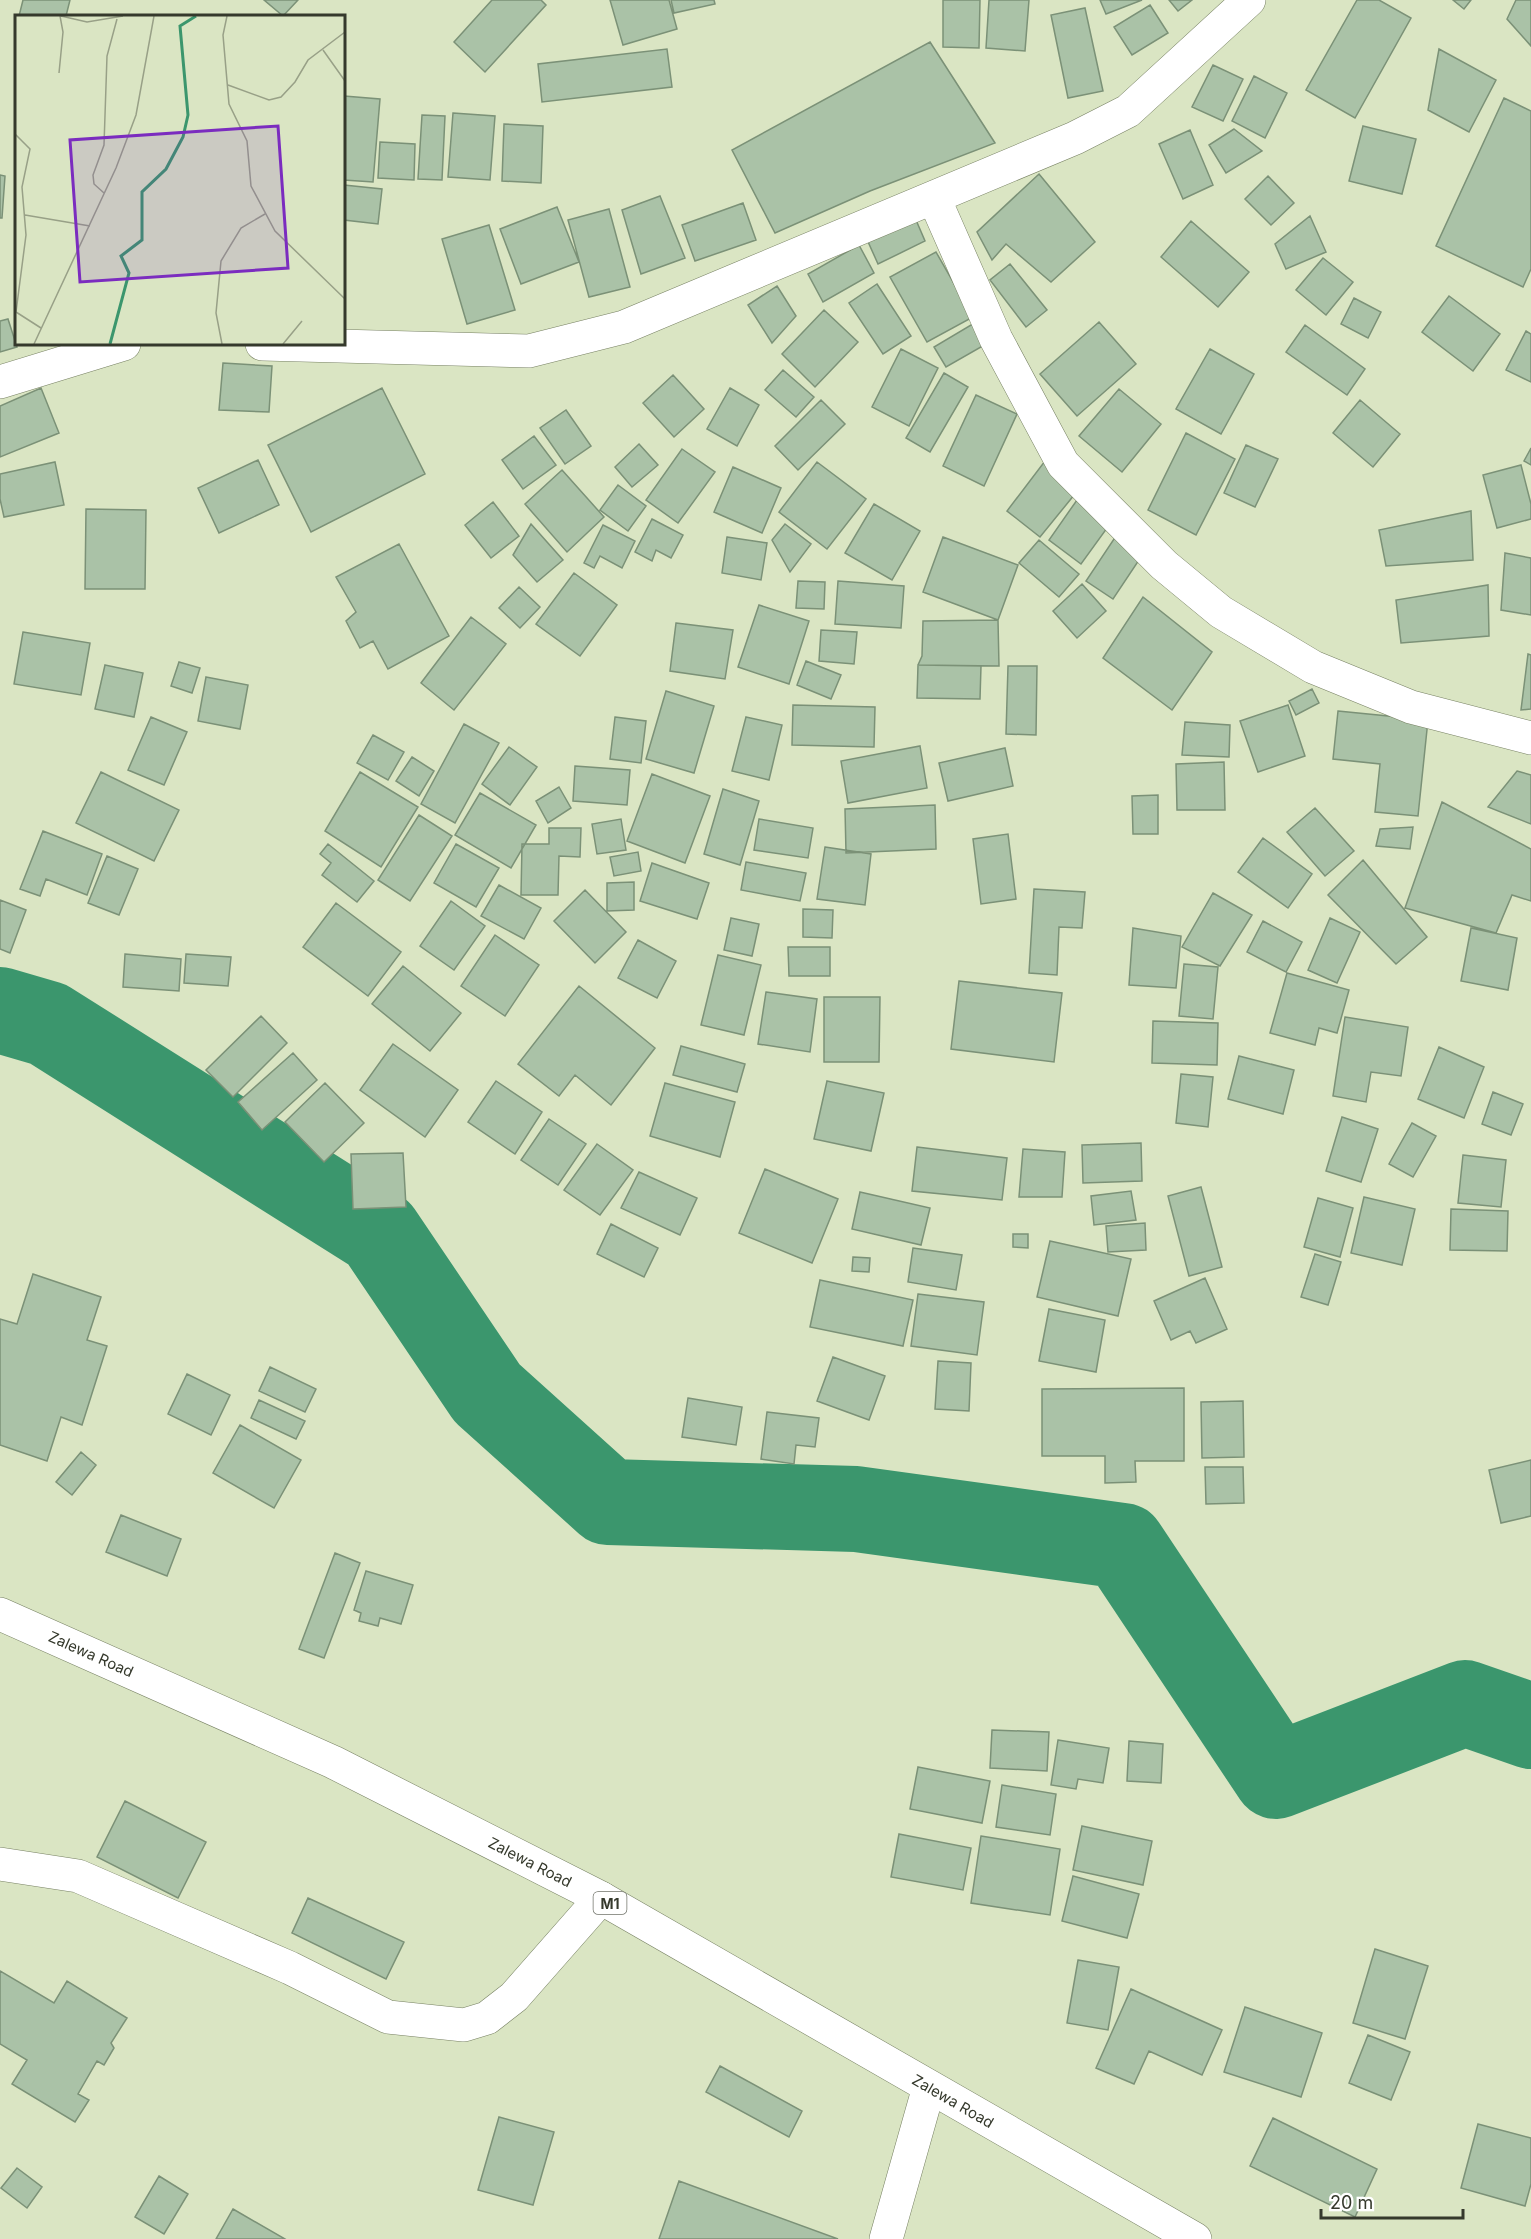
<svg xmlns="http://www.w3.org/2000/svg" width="1531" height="2239" font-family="Inter,sans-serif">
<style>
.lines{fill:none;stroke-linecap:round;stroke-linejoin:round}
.river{stroke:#3b966d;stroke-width:86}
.building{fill:#aac2a7;stroke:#7b9177;stroke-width:1.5}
.minor-casing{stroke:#778163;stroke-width:34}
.highway-casing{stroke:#778163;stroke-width:34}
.minor{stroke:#fff;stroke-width:33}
.highway{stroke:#fff;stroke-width:33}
.labels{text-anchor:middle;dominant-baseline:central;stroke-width:6;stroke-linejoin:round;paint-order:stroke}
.shield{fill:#fff;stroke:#72746b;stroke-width:1.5}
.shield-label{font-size:14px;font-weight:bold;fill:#35392c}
.street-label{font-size:15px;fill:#35392c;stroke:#fff}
.inset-river{fill:none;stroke:#3b966d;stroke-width:3}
.inset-road{fill:none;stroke:#98a087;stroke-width:1.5}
.view{fill:#7b2cbf;fill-opacity:0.15;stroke:#7b2cbf;stroke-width:3}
.inset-edge{fill:none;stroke:#35392c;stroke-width:3}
</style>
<rect width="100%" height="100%" fill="#dae5c3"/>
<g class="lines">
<path class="river" d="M 0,1010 L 48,1024 L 379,1233 L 487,1393 L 608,1502 L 856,1509 L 1123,1546 L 1276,1776 L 1465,1703 L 1531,1726"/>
</g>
<path class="building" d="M 23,0 L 70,0 L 66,16 L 19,16 Z
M 264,0 L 298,0 L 283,16 Z
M 492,0 L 541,0 L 546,5 L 485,72 L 454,42 Z
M 610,0 L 669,0 L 677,29 L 623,45 Z
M 671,0 L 714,0 L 715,4 L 674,13 Z
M 943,0 L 980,0 L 979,48 L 943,47 Z
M 989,0 L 1029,0 L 1025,51 L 986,48 Z
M 1100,0 L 1142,0 L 1106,14 Z
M 1169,0 L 1192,0 L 1178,11 Z
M 1357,0 L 1379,0 L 1411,18 L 1355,118 L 1306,90 Z
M 1453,0 L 1471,0 L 1464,9 Z
M 1516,0 L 1531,0 L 1531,46 L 1507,19 Z
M 1150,5 L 1168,33 L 1132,55 L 1114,27 Z
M 1085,8 L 1103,91 L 1068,98 L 1051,15 Z
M 930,42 L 995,143 L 870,191 L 775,233 L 732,150 Z
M 667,49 L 672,87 L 542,102 L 538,64 Z
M 1439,49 L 1496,80 L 1469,132 L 1428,110 Z
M 1213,65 L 1243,79 L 1223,121 L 1192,107 Z
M 1254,76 L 1287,93 L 1265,138 L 1232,121 Z
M 344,96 L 380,99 L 373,182 L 344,180 Z
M 1504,98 L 1531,111 L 1531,269 L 1523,287 L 1436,246 Z
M 453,113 L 495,116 L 490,180 L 448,177 Z
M 422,115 L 445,116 L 442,180 L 418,179 Z
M 504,124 L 543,126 L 541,183 L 502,181 Z
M 1363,126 L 1416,139 L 1402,194 L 1349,181 Z
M 1234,129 L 1262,151 L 1226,173 L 1209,145 Z
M 1190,130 L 1213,185 L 1183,199 L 1159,144 Z
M 380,142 L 415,144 L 414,180 L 378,178 Z
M 1039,174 L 1095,242 L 1051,282 L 1006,244 L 992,260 L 977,232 Z
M 0,175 L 5,176 L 2,218 L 0,218 Z
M 1268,176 L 1294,203 L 1271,225 L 1245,199 Z
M 344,185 L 382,189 L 378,224 L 344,220 Z
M 660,196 L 685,258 L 641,274 L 622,210 Z
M 743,203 L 756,240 L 695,261 L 682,225 Z
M 557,207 L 579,262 L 521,284 L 500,229 Z
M 609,209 L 630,287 L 589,297 L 568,220 Z
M 913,213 L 925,241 L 878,264 L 865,235 Z
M 1310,216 L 1326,252 L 1286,269 L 1275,244 Z
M 1191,221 L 1249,272 L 1218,307 L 1161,257 Z
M 489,225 L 515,310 L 467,324 L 442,239 Z
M 859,245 L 874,273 L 823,302 L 808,274 Z
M 936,252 L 973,317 L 927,342 L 890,277 Z
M 1323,258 L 1353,282 L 1326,315 L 1296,290 Z
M 1010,264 L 1047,310 L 1026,327 L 990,280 Z
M 877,284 L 911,336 L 883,354 L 849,303 Z
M 777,286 L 796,316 L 772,343 L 748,305 Z
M 1449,296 L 1500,334 L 1473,371 L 1422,332 Z
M 1354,298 L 1381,312 L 1368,338 L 1341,324 Z
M 824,310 L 858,342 L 815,387 L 782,354 Z
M 8,319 L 17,347 L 0,352 L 0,321 Z
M 976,322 L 988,343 L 946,367 L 934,347 Z
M 1099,322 L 1136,364 L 1077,416 L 1040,374 Z
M 1305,325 L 1365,369 L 1347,395 L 1286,352 Z
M 1526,331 L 1531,334 L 1531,382 L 1506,370 Z
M 901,349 L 938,368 L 909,426 L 872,407 Z
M 1210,349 L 1254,374 L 1221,434 L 1176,409 Z
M 223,363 L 272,366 L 269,412 L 219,410 Z
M 783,370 L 814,397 L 796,417 L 765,390 Z
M 944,373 L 968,387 L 930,452 L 906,438 Z
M 673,375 L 704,409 L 674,437 L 643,403 Z
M 41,388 L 59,433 L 0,457 L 0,406 Z
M 382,388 L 425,474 L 311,532 L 268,445 Z
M 730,388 L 759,405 L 737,446 L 707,429 Z
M 1119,389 L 1161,424 L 1122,472 L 1079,436 Z
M 976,395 L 1017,414 L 984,486 L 943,466 Z
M 821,400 L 845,424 L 798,470 L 775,446 Z
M 1360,400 L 1400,434 L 1373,467 L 1333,433 Z
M 566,410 L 591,446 L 565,464 L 540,428 Z
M 1186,433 L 1235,459 L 1196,535 L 1148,510 Z
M 534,436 L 556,465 L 523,489 L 502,460 Z
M 639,444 L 658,465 L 632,487 L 615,467 Z
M 1246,445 L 1278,459 L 1255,507 L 1224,493 Z
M 1531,448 L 1531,465 L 1524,461 Z
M 682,449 L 715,472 L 678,523 L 646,500 Z
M 258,460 L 279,505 L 219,533 L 198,488 Z
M 1045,461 L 1079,489 L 1040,537 L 1007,511 Z
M 55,462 L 64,505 L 4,517 L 0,499 L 0,474 Z
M 817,462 L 866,499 L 827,549 L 779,512 Z
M 1521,465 L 1531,504 L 1531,519 L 1497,528 L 1483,475 Z
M 733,467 L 781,488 L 762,533 L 714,512 Z
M 562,470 L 604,517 L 567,552 L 525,504 Z
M 618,485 L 646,506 L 628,531 L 600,510 Z
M 1077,500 L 1110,524 L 1081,564 L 1049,540 Z
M 493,502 L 519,536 L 491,558 L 465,525 Z
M 874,504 L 920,531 L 892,580 L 845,553 Z
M 86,509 L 146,510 L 145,589 L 85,589 Z
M 1471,511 L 1473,560 L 1386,566 L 1379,530 Z
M 652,519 L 683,535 L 671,558 L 656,550 L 652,561 L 635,552 Z
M 531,524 L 563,560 L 537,582 L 513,555 Z
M 785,524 L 811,544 L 790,572 L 772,540 Z
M 603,525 L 635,541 L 622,568 L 600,556 L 594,568 L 584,563 Z
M 1116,536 L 1143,554 L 1113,599 L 1086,581 Z
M 727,537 L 767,543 L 761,580 L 722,573 Z
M 943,537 L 1018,565 L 998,620 L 923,592 Z
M 1039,540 L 1079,574 L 1059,597 L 1019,563 Z
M 399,544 L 449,636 L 388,669 L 373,641 L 360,648 L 346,621 L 356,612 L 336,577 Z
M 1505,553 L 1531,558 L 1531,615 L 1501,610 Z
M 574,573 L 617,605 L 580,656 L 536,624 Z
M 798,581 L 825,582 L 824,609 L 796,608 Z
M 838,581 L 904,586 L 901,628 L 835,624 Z
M 1082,584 L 1106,611 L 1077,638 L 1053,611 Z
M 1488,585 L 1489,636 L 1401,643 L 1396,600 Z
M 519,587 L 540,607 L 520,628 L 499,608 Z
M 1143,597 L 1212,652 L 1172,710 L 1103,658 Z
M 759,605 L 809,621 L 789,684 L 738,667 Z
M 471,617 L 506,644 L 454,710 L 421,683 Z
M 998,620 L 999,666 L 918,665 L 922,656 L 923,621 Z
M 676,623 L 733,630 L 725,679 L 670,671 Z
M 821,630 L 857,632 L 854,664 L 819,661 Z
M 23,632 L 90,643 L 81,695 L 14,684 Z
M 1528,654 L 1531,655 L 1531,709 L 1521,710 Z
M 806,661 L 841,675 L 831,699 L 797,685 Z
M 179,662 L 200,668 L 192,693 L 171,686 Z
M 105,665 L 143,673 L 134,717 L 95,709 Z
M 918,665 L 981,666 L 980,699 L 917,698 Z
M 1008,666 L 1037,666 L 1036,735 L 1006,734 Z
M 206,677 L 248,685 L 240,729 L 198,721 Z
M 1312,689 L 1319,703 L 1296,715 L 1289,701 Z
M 666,691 L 714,706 L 694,773 L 646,759 Z
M 793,705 L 875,707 L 874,747 L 792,745 Z
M 1288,705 L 1305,756 L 1258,772 L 1240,721 Z
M 1338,711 L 1428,720 L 1418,816 L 1375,812 L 1380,764 L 1333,759 Z
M 151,717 L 187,732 L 164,785 L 128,770 Z
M 615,717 L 646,721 L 641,763 L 610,759 Z
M 746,717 L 782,725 L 769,780 L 732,771 Z
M 1185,722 L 1230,725 L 1229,757 L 1182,755 Z
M 464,724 L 499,743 L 455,823 L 421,804 Z
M 373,735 L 404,752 L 388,780 L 357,763 Z
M 920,746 L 927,788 L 848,803 L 841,761 Z
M 509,747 L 537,767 L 510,805 L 482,784 Z
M 1005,748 L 1013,786 L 948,801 L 939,763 Z
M 412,757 L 434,771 L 419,796 L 396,781 Z
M 1224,762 L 1225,810 L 1177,810 L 1176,764 Z
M 575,766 L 630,770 L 627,805 L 573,801 Z
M 1517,771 L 1531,775 L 1531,824 L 1488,807 Z
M 101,772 L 179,810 L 154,861 L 76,823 Z
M 360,772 L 418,807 L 381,867 L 325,831 Z
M 652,774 L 710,796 L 685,863 L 627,841 Z
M 559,787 L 571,808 L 548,823 L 536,801 Z
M 723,789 L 759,801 L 740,865 L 704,854 Z
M 480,793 L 536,825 L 511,868 L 455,835 Z
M 1158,795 L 1158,834 L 1133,834 L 1132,796 Z
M 1442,802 L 1531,849 L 1531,901 L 1512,895 L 1496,933 L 1405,908 Z
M 935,805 L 936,849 L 846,853 L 845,809 Z
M 1315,808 L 1354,851 L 1325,876 L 1287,832 Z
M 419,815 L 452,836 L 410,901 L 378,880 Z
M 621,819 L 626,850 L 597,854 L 592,824 Z
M 759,819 L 813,828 L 808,858 L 754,850 Z
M 1413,827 L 1410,849 L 1376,846 L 1380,829 Z
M 549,828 L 581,828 L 580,857 L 559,856 L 558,895 L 521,895 L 522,844 L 549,844 Z
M 43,831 L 102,854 L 87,895 L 46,879 L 40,896 L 20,889 Z
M 1008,834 L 1016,899 L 981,904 L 973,839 Z
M 1263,838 L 1312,874 L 1288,908 L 1238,872 Z
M 328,844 L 374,881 L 357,902 L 322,875 L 331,863 L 320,854 Z
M 456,844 L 499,868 L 476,907 L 434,883 Z
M 825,847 L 871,854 L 865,905 L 817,899 Z
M 638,852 L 641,871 L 614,876 L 610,857 Z
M 107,856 L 138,869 L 119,915 L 88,903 Z
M 1363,860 L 1427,937 L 1396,964 L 1328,895 Z
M 746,862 L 806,873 L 800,901 L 741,890 Z
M 652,863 L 709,883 L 697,919 L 640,901 Z
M 634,882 L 634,910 L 607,911 L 607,883 Z
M 499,885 L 541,908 L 524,939 L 481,916 Z
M 1034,889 L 1085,892 L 1082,928 L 1059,927 L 1057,975 L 1029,973 Z
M 585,890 L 626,932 L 595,963 L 554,921 Z
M 1213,893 L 1252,915 L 1220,966 L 1182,947 Z
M 0,900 L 26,910 L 10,953 L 0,949 Z
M 451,901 L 485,926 L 454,970 L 420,946 Z
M 336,903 L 401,952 L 368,996 L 303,947 Z
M 803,909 L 833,910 L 832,938 L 803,937 Z
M 731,918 L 759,924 L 752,956 L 724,950 Z
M 1330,918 L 1360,932 L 1337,983 L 1308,970 Z
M 1263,921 L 1302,942 L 1286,972 L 1247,952 Z
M 1133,928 L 1181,936 L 1176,988 L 1129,985 Z
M 1471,928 L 1517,938 L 1508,990 L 1461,981 Z
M 495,935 L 539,965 L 505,1016 L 461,986 Z
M 638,940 L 676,961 L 657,998 L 618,978 Z
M 788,947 L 830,947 L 830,976 L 789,976 Z
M 125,954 L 181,959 L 179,991 L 123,987 Z
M 186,954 L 231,957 L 228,986 L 184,983 Z
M 718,955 L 761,965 L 744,1035 L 701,1025 Z
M 1184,964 L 1218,967 L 1213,1019 L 1179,1016 Z
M 403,966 L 461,1013 L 430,1051 L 372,1004 Z
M 1287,973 L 1349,990 L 1337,1033 L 1319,1028 L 1315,1045 L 1270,1033 Z
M 959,981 L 1062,993 L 1054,1062 L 951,1049 Z
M 579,986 L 655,1048 L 611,1105 L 575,1075 L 559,1096 L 518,1064 Z
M 766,992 L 817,999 L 810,1052 L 758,1044 Z
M 824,997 L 880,997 L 879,1062 L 824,1062 Z
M 261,1016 L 287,1043 L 233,1097 L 206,1070 Z
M 1345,1017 L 1408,1027 L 1401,1076 L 1371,1072 L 1366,1102 L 1333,1096 Z
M 1153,1021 L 1218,1023 L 1217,1065 L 1152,1063 Z
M 393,1044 L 458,1090 L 425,1137 L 360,1090 Z
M 681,1046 L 745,1064 L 737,1092 L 673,1075 Z
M 1439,1047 L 1484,1067 L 1464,1118 L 1418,1099 Z
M 293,1053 L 317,1080 L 262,1130 L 238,1102 Z
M 1239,1056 L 1294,1070 L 1283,1114 L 1228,1099 Z
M 1181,1074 L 1213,1077 L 1208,1127 L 1176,1123 Z
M 496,1081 L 542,1112 L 515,1154 L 468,1122 Z
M 827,1081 L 884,1093 L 871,1151 L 814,1139 Z
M 325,1083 L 364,1123 L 324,1162 L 285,1122 Z
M 665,1083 L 735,1102 L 720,1157 L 650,1136 Z
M 1493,1092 L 1523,1104 L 1511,1135 L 1482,1124 Z
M 1342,1117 L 1378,1129 L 1361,1182 L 1326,1171 Z
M 549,1119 L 586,1144 L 558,1185 L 521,1160 Z
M 1412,1123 L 1436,1136 L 1413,1177 L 1389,1164 Z
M 1141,1143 L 1142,1181 L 1083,1183 L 1082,1145 Z
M 597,1144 L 633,1170 L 600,1215 L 564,1190 Z
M 917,1147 L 1007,1158 L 1002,1200 L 912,1191 Z
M 1023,1149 L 1065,1152 L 1062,1197 L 1019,1197 Z
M 403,1153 L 406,1207 L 353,1209 L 351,1154 Z
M 1463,1155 L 1506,1160 L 1501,1207 L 1458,1203 Z
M 765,1169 L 838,1199 L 812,1263 L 739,1233 Z
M 639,1172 L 697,1198 L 680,1235 L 621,1208 Z
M 1201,1187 L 1222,1267 L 1189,1276 L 1168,1196 Z
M 1131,1191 L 1136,1220 L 1094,1225 L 1091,1196 Z
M 860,1192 L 930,1208 L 921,1245 L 852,1229 Z
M 1364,1197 L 1415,1209 L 1402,1265 L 1351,1253 Z
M 1318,1198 L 1353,1208 L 1340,1257 L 1304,1247 Z
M 1451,1209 L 1508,1211 L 1507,1251 L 1450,1250 Z
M 1145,1223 L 1146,1250 L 1108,1252 L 1106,1226 Z
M 611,1224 L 658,1248 L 644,1277 L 597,1254 Z
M 1013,1234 L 1028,1234 L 1028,1248 L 1013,1247 Z
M 1050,1241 L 1131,1259 L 1118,1316 L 1037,1297 Z
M 913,1248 L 962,1255 L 956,1290 L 908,1282 Z
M 1315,1254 L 1341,1262 L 1328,1305 L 1301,1297 Z
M 853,1257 L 870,1258 L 869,1272 L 852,1271 Z
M 33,1274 L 101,1297 L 87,1340 L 107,1346 L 82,1425 L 61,1417 L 47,1461 L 0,1445 L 0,1319 L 17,1324 Z
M 1205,1278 L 1227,1329 L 1196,1343 L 1190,1331 L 1171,1340 L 1154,1301 Z
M 820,1280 L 913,1300 L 903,1346 L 810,1327 Z
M 918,1294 L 984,1302 L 977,1355 L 911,1346 Z
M 1049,1309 L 1105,1320 L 1096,1372 L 1039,1361 Z
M 833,1357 L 885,1376 L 869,1420 L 817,1401 Z
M 938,1361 L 971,1363 L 969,1411 L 935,1409 Z
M 270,1367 L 316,1389 L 305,1412 L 259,1391 Z
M 187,1374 L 230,1395 L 211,1435 L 168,1414 Z
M 1184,1388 L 1184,1461 L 1135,1461 L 1136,1482 L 1105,1483 L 1105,1456 L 1042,1456 L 1042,1389 Z
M 688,1398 L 742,1407 L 736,1445 L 682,1437 Z
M 259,1400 L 305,1421 L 296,1439 L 251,1418 Z
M 1243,1401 L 1244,1457 L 1202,1458 L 1201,1402 Z
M 767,1412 L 819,1418 L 815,1447 L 796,1445 L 794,1464 L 761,1459 Z
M 240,1425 L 301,1460 L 274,1508 L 213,1473 Z
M 81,1452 L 96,1465 L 72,1495 L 56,1482 Z
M 1531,1460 L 1531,1516 L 1501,1523 L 1489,1470 Z
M 1205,1467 L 1243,1467 L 1244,1503 L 1206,1504 Z
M 121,1515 L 181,1539 L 167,1576 L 106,1552 Z
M 335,1553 L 360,1563 L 324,1658 L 299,1649 Z
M 366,1571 L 413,1585 L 401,1624 L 380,1618 L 378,1626 L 359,1621 L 361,1613 L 354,1610 Z
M 992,1730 L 1049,1732 L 1047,1771 L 990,1768 Z
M 1058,1740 L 1109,1748 L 1103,1783 L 1078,1779 L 1076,1789 L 1051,1785 Z
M 1129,1741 L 1163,1744 L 1161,1783 L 1127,1781 Z
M 918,1767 L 990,1781 L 982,1823 L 910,1809 Z
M 1002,1785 L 1056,1794 L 1050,1835 L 996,1827 Z
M 125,1801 L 206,1842 L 178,1898 L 97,1857 Z
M 1082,1826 L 1152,1841 L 1143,1885 L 1073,1870 Z
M 899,1834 L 971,1848 L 963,1890 L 891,1877 Z
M 981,1836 L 1060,1849 L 1050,1915 L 971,1903 Z
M 1073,1876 L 1139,1894 L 1127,1938 L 1062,1921 Z
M 308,1898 L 404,1942 L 386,1979 L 292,1933 Z
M 1375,1949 L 1428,1966 L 1405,2039 L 1353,2023 Z
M 1078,1960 L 1119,1967 L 1108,2030 L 1067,2023 Z
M 0,1971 L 54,2003 L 67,1981 L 127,2018 L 111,2043 L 114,2048 L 104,2065 L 97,2061 L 78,2094 L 89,2100 L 75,2122 L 12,2084 L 27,2060 L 0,2044 Z
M 1131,1989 L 1222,2030 L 1202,2075 L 1149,2051 L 1134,2084 L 1096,2068 Z
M 1245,2007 L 1322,2033 L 1301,2097 L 1224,2072 Z
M 1368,2035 L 1410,2052 L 1391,2100 L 1349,2083 Z
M 720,2066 L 802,2111 L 789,2137 L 706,2092 Z
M 499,2117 L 554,2132 L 533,2205 L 478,2190 Z
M 1273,2118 L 1377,2169 L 1355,2217 L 1250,2166 Z
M 1478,2124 L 1531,2138 L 1531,2184 L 1525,2206 L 1461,2188 Z
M 17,2168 L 42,2187 L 27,2208 L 1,2188 Z
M 159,2176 L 188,2194 L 164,2234 L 135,2217 Z
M 679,2181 L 838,2239 L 659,2239 Z
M 233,2209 L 285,2239 L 216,2239 Z"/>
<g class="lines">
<g class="minor-casing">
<path id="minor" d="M 934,198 L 996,339 L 1063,464 L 1164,565 L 1221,612 L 1313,667 L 1411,707 L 1531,738
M 262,344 L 529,351 L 624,327 L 1075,138 L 1128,111 L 1249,0
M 0,382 L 124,344
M 0,1864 L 78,1876 L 290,1968 L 388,2017 L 464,2025 L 487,2018 L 514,1997 L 601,1898
M 886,2239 L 929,2087"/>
</g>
<g class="highway-casing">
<path id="highway" d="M 0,1614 L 333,1762 L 601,1898 L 1195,2239"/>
</g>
<use href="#minor" class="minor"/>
<use href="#highway" class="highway"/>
</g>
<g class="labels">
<rect class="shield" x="593.5" y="1892" width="33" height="22" rx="4.5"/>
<g class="shield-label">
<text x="610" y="1903">M1</text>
</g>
<g class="street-label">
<text transform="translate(91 1654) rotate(24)">Zalewa Road</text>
<text transform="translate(530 1862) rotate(27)">Zalewa Road</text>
<text transform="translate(953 2101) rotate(30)">Zalewa Road</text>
</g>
</g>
<g transform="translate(15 15)">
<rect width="330" height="330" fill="#dae5c3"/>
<path class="inset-river" d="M 95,329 L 114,258 L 106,241 L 127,225 L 127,177 L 151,154 L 168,122 L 173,100 L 165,11 L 181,1"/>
<path class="inset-road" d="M 46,1 L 72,7 L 108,1M 212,1 L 208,20 L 214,89 L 232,126 L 236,171 L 260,216 L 330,284M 308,35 L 330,66M 44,58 L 48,17 L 45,1M 213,70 L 254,85 L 266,82 L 280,67 L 293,45 L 330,17M 0,119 L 15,134 L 7,172 L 11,220 L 1,297 L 26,313M 89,178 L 79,169 L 78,160 L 89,130 L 92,41 L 102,4M 10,200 L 75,211M 19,329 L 101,153 L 121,100 L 139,1M 207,329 L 201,298 L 206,246 L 226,213 L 250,199M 268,329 L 287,306"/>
<path class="view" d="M 263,111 L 273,253 L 65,267 L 55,125 Z"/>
<rect width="330" height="330" class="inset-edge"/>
</g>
<path d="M1321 2209v9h142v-9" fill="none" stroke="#35392c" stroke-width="3"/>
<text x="1330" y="2209" font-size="18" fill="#35392c" stroke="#ffffff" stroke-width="4.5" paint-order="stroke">20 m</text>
</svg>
